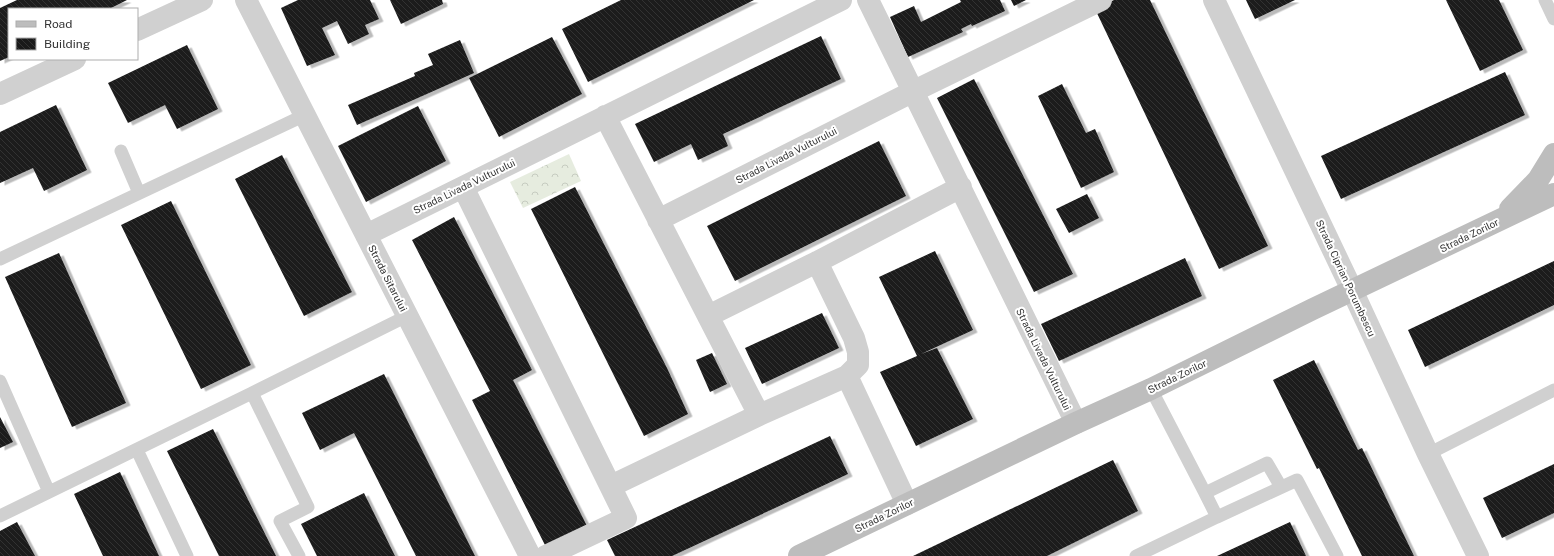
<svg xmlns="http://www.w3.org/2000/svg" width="1554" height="556" font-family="'Public Sans',sans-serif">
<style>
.park{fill:url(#park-crowns)}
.building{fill:url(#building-back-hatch);filter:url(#shadow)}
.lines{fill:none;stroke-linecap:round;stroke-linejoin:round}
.lane{stroke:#d0d0d0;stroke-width:13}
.street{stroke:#d0d0d0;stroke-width:22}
.secondary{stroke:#bdbdbd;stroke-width:22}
.labels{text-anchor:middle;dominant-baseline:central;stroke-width:4;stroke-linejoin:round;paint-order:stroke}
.street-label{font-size:10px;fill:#333;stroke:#fff}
</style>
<defs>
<pattern id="park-crowns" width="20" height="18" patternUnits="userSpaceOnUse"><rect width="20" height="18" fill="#e6ecdf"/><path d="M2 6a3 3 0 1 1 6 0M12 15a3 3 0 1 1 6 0" fill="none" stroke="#c6cbc0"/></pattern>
<pattern id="building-back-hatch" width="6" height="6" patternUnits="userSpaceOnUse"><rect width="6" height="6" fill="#1a1a1a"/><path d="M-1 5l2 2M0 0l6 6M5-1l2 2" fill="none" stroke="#333"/></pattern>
<filter id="shadow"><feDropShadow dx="4.5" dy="2.5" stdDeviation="0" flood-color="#0004"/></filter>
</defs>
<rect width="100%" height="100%" fill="#fff"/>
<path class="park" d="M 569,154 L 581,181 L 523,208 L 510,182 Z"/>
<path class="building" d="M 17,0 L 127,0 L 109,9 L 9,9 L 9,57 L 0,61 L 0,8 Z
M 298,0 L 370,0 L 379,19 L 365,25 L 369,34 L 348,44 L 337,21 L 322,28 L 335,55 L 307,66 L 281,8 Z
M 390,0 L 442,0 L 443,4 L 401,24 Z
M 621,0 L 754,0 L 588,82 L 562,29 Z
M 960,0 L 1000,0 L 1005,11 L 972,26 L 971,24 L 961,29 L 963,32 L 908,57 L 890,17 L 914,6 L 921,22 L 961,2 Z
M 1011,0 L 1026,0 L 1014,6 Z
M 1114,0 L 1150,0 L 1268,246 L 1219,269 L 1095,9 Z
M 1246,0 L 1295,0 L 1255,19 Z
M 1446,0 L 1499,0 L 1523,50 L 1480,71 Z
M 821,36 L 841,79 L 723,134 L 728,146 L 698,160 L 691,144 L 654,162 L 635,124 Z
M 552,37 L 582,94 L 499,137 L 469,78 Z
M 460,40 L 474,73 L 357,125 L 348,105 L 415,76 L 414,73 L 433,65 L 428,54 Z
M 187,45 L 218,109 L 177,129 L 165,105 L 128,123 L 108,83 Z
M 1505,72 L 1525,115 L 1341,199 L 1321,156 Z
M 974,79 L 1073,274 L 1034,292 L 937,98 Z
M 1062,84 L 1086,133 L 1095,129 L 1114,172 L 1081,188 L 1038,96 Z
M 56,105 L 87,170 L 44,191 L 33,168 L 0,183 L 0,132 Z
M 418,106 L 446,161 L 366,202 L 338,146 Z
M 879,141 L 906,196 L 735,281 L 707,226 Z
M 282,155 L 352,292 L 304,316 L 235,179 Z
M 575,187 L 667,368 L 688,414 L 644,436 L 531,209 Z
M 1087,194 L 1099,218 L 1069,233 L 1056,209 Z
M 171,201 L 251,365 L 201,389 L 121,225 Z
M 454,217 L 532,370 L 513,380 L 588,528 L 547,549 L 472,400 L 490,391 L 412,240 Z
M 935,251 L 973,330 L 921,354 L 937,348 L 973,419 L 916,446 L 880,372 L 917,356 L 879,277 Z
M 59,253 L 126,403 L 72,427 L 5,277 Z
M 1185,258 L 1202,296 L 1059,361 L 1041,324 Z
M 1554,261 L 1554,305 L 1425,367 L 1408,330 Z
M 822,313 L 839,348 L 762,384 L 745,348 Z
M 712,353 L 727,384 L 710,392 L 696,360 Z
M 1314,360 L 1358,450 L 1362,448 L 1414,556 L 1362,556 L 1319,468 L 1317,469 L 1273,380 Z
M 384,374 L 475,556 L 416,556 L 354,433 L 320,450 L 302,413 Z
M 0,417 L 13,442 L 0,448 Z
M 213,429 L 276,556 L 219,556 L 167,451 Z
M 830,436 L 848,474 L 672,556 L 615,556 L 607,540 Z
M 1113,460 L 1138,511 L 1047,556 L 913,556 Z
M 1554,464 L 1554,513 L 1502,538 L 1483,498 Z
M 120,472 L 159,556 L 103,556 L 74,494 Z
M 364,493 L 395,556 L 317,556 L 301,524 Z
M 17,522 L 35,556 L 0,556 L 0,531 Z
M 1290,522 L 1306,556 L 1217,556 Z"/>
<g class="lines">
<path class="lane" d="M 1545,0 L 1554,19
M 121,151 L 139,193
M 0,259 L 305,115
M 0,381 L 49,492
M 1151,389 L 1205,493
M 137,450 L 187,556
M 1428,454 L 1554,390
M 0,516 L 252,393
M 1217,517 L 1297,480 L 1337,556
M 299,556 L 280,521 L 308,507 L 252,393 L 407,316
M 1136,556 L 1217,517 L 1205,493 L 1267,463 L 1281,487"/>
<path class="street" d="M 246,0 L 530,556
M 868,0 L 1076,423
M 1214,0 L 1352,290 L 1428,454 L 1478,556
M 137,30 L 202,0
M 0,94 L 75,59
M 605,116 L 759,415 L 847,376 L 858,365 L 858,352 L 854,338 L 817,262
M 463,187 L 626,518 L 546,556
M 658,220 L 914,91 L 1101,0
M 366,235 L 841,0
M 708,316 L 817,262 L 961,187
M 847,376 L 907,504
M 611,486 L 759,415"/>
<path class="secondary" d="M 1510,209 L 1538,180 L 1554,154
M 799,556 L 1076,423 L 1151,389 L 1313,309 L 1554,194"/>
</g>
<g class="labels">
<g class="street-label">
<text transform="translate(786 155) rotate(-27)">Strada Livada Vulturului</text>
<text transform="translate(464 186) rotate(-26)">Strada Livada Vulturului</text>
<text transform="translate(1469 235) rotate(-26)">Strada Zorilor</text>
<text transform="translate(388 278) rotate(63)">Strada Sitarului</text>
<text transform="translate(1346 278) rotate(65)">Strada Ciprian Porumbescu</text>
<text transform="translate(1044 359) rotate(64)">Strada Livada Vulturului</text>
<text transform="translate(1177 376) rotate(-26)">Strada Zorilor</text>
<text transform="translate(884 515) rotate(-26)">Strada Zorilor</text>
</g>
</g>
<rect x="8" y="8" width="130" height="52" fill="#ffffff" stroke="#adadad"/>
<rect x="16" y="21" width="20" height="6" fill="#bdbdbd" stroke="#adadad"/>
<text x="44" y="28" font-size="12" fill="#333333">Road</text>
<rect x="16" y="38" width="20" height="12" fill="url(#building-back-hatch)" stroke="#adadad"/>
<text x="44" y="48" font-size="12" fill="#333333">Building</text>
</svg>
